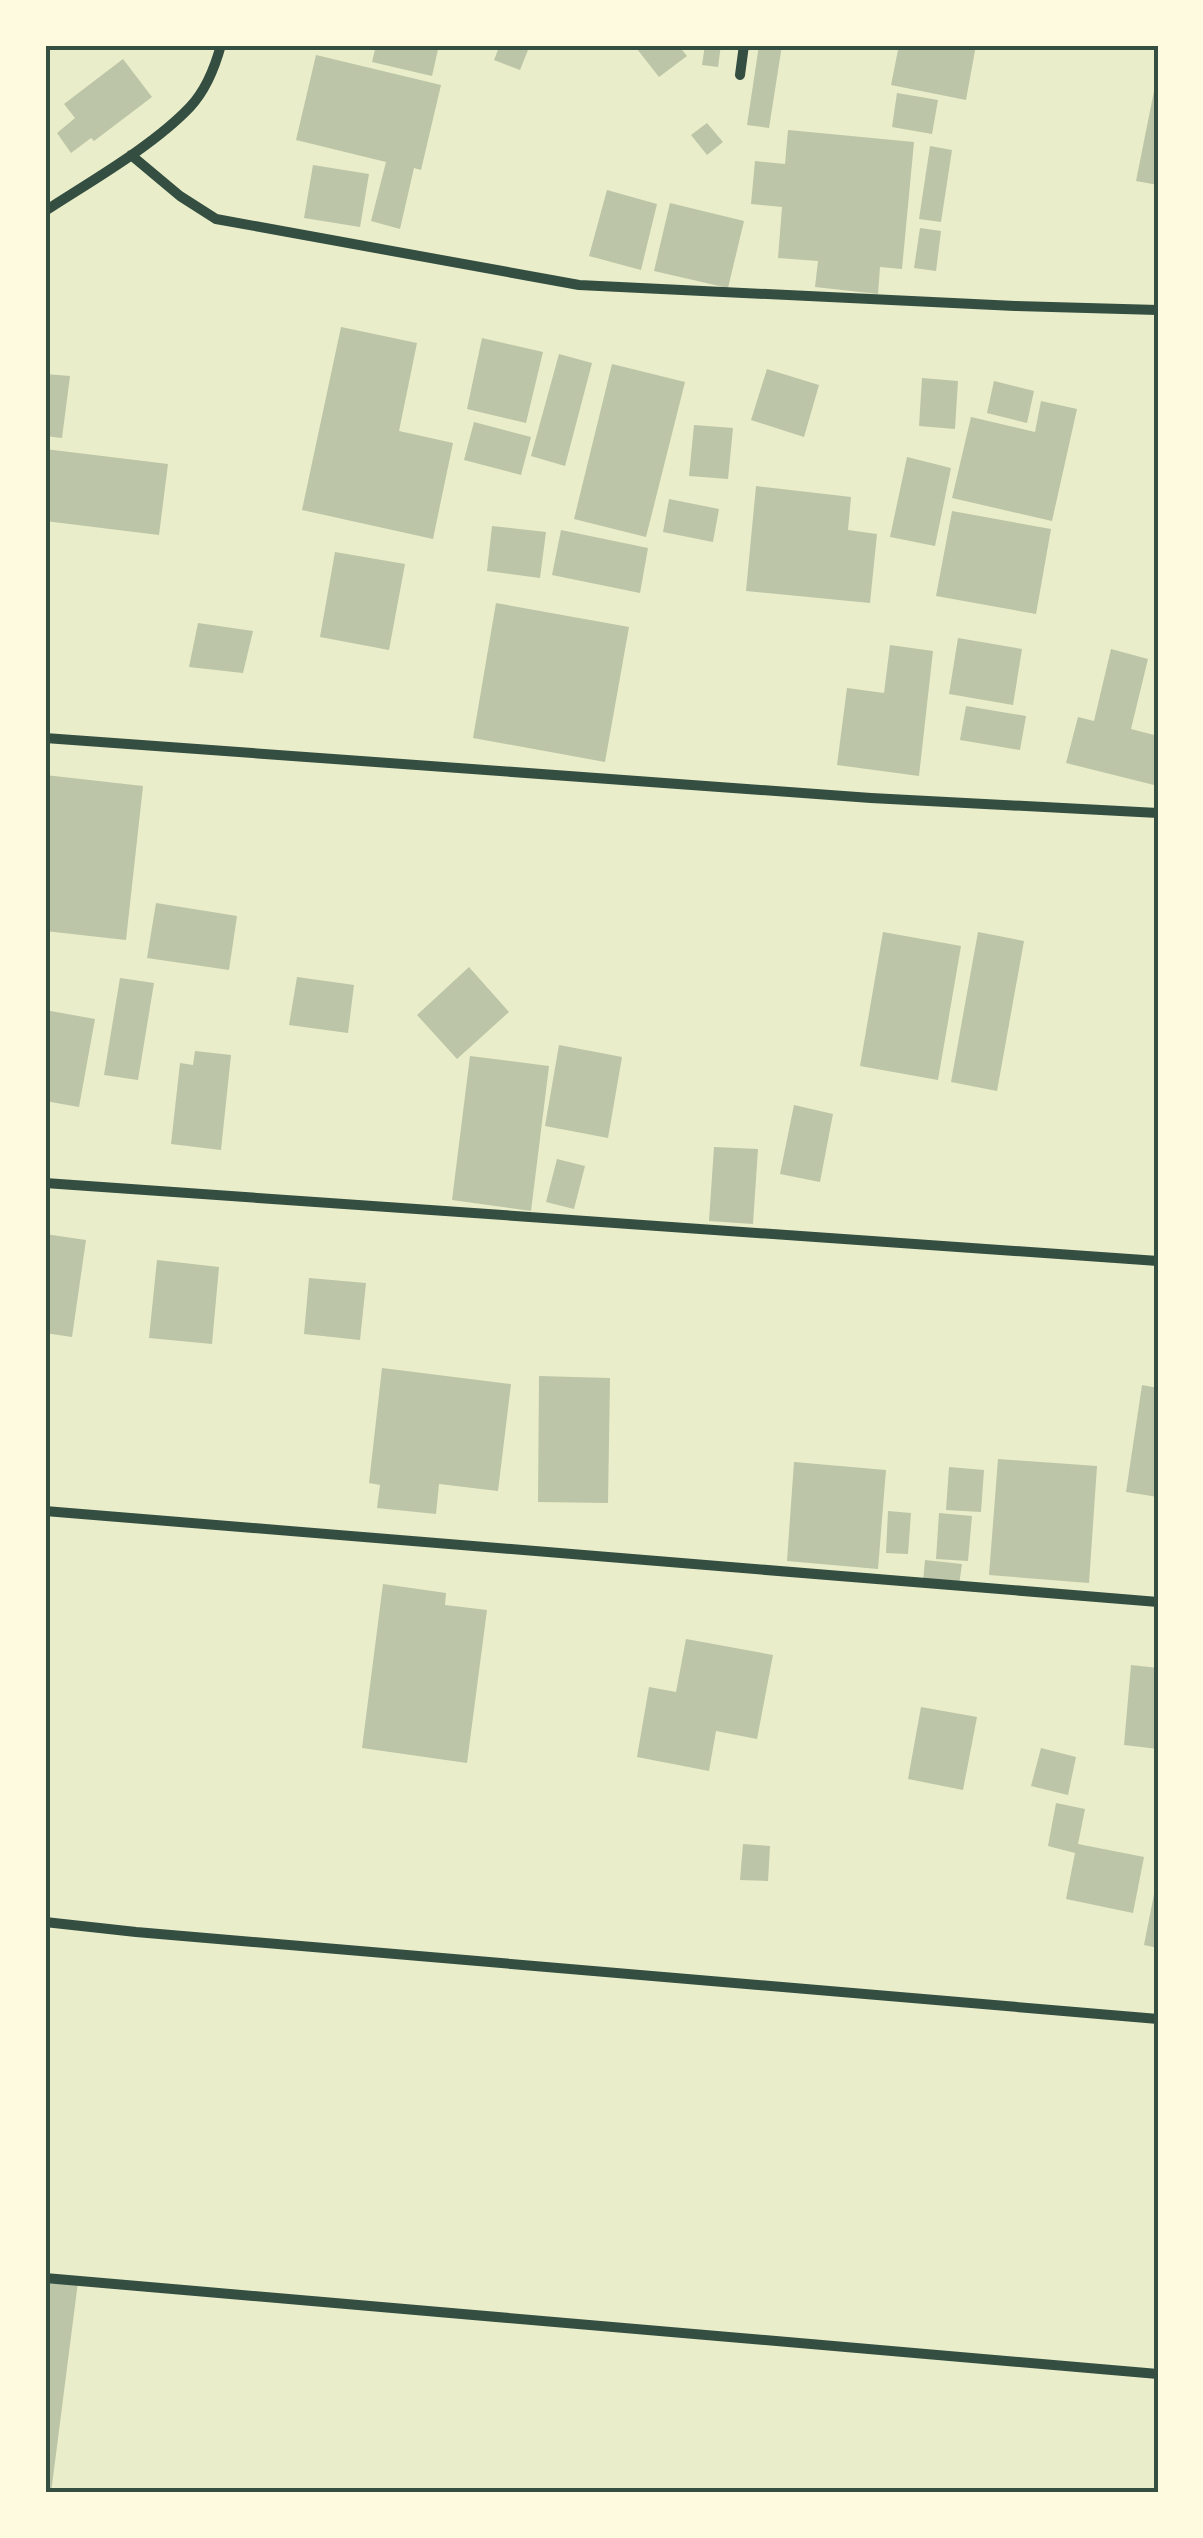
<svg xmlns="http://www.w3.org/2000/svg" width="1203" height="2538" font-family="'Source Serif 4',serif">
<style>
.building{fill:#bcc5a7}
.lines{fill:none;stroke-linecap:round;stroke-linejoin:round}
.minor{stroke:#344e41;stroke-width:10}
.neatline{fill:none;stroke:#344e41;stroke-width:4}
</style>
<rect width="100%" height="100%" fill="#e9edc9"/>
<path class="building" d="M 376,45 L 439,45 L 432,76 L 372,62 Z
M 500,45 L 514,45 L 528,50 L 520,70 L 494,60 Z
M 643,45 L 678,45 L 687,56 L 659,77 L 637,49 Z
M 705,45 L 721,45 L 718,67 L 702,65 Z
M 759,45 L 782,45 L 769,128 L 747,125 Z
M 899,45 L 976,45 L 966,100 L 891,85 Z
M 316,55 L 441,85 L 421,170 L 414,168 L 400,229 L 371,221 L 386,162 L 296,140 Z
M 123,59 L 152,97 L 94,141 L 91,138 L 71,153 L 57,133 L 75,118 L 64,104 Z
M 1154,91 L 1158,92 L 1158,185 L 1136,181 Z
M 897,93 L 938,100 L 932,134 L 892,127 Z
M 707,123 L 723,142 L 707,155 L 691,135 Z
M 788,130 L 914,142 L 902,269 L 880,267 L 878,294 L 815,287 L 818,261 L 778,258 L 782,207 L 751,204 L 755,161 L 785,164 Z
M 930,146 L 952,150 L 941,222 L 919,219 Z
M 313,165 L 369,174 L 360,227 L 304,218 Z
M 607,190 L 657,204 L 641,270 L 589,256 Z
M 670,203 L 744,221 L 728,288 L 654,271 Z
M 920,228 L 941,231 L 936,271 L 914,268 Z
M 341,327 L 417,343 L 399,431 L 453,443 L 433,539 L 302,510 Z
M 482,338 L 543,352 L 526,423 L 467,409 Z
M 559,354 L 592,363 L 565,466 L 531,456 Z
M 612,364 L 685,382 L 646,537 L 574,519 Z
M 767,369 L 819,385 L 804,437 L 751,420 Z
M 45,374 L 70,376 L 62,438 L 45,436 Z
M 922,378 L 958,381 L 955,429 L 919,426 Z
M 994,381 L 1034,391 L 1027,423 L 987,413 Z
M 1041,401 L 1077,409 L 1052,521 L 952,498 L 971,417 L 1035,432 Z
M 474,422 L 531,437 L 521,475 L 464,460 Z
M 694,425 L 733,428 L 728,479 L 689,476 Z
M 45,449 L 168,464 L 159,535 L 45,521 Z
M 907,457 L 951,468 L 935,546 L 890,537 Z
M 756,486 L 851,497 L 848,530 L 877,534 L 870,603 L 746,591 Z
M 669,499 L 719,509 L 713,542 L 663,532 Z
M 952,511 L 1051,529 L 1036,614 L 936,596 Z
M 492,526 L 546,532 L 540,578 L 487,571 Z
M 561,530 L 648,548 L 640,593 L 552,575 Z
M 335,552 L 405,564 L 389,650 L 320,637 Z
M 496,603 L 629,627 L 605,762 L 473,738 Z
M 198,623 L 253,631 L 243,673 L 189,667 Z
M 958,638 L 1022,649 L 1013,705 L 949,694 Z
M 890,645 L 933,651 L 919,776 L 837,765 L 847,688 L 884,693 Z
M 1111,649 L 1148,659 L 1131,729 L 1158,736 L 1158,786 L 1066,763 L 1078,717 L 1094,721 Z
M 966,706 L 1026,716 L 1020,750 L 960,740 Z
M 45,775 L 143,786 L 126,940 L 45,931 Z
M 156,903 L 237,916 L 229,970 L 147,958 Z
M 883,932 L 961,946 L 938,1080 L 860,1066 Z
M 978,932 L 1024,941 L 997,1091 L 951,1082 Z
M 469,967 L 509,1012 L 457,1059 L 417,1015 Z
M 297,977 L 354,985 L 348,1033 L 289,1025 Z
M 120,978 L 154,983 L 138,1080 L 104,1075 Z
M 45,1010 L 95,1019 L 79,1107 L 45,1101 Z
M 559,1045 L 622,1057 L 608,1138 L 545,1126 Z
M 195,1051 L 231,1055 L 221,1150 L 171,1144 L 180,1063 L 193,1065 Z
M 470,1056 L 549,1066 L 531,1211 L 452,1200 Z
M 794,1105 L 833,1114 L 820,1182 L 780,1174 Z
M 714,1147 L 758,1149 L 753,1224 L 709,1221 Z
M 557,1159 L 585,1166 L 574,1209 L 546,1202 Z
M 45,1234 L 86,1240 L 72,1337 L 45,1333 Z
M 157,1260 L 219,1267 L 212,1344 L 149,1338 Z
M 309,1278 L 366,1283 L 360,1340 L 304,1334 Z
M 382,1368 L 511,1384 L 498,1491 L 439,1484 L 436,1514 L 377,1508 L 380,1485 L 369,1483 Z
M 539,1376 L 610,1378 L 608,1503 L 538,1502 Z
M 1142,1385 L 1158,1388 L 1158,1497 L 1126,1492 Z
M 998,1459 L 1097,1466 L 1089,1583 L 989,1575 Z
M 794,1462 L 886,1470 L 878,1569 L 787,1561 Z
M 949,1467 L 984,1470 L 981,1512 L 946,1510 Z
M 888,1511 L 911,1513 L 908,1554 L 886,1553 Z
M 939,1513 L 972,1516 L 968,1561 L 936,1559 Z
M 925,1560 L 962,1564 L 959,1585 L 923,1582 Z
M 383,1584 L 446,1593 L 445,1605 L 487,1610 L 467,1763 L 362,1748 Z
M 686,1639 L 773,1655 L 757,1739 L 716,1731 L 709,1771 L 637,1757 L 649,1687 L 676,1692 Z
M 1131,1665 L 1158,1668 L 1158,1749 L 1124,1745 Z
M 921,1707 L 977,1717 L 963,1790 L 908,1779 Z
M 1041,1748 L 1076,1757 L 1068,1795 L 1031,1786 Z
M 1056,1803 L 1085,1809 L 1078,1844 L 1144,1857 L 1133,1913 L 1066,1899 L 1075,1853 L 1048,1846 Z
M 743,1844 L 770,1846 L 768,1881 L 740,1880 Z
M 1156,1884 L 1158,1884 L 1158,1948 L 1144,1945 Z
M 45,2279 L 78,2282 L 51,2493 L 45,2493 Z"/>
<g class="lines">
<path class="minor" d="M 740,75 L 744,45
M 131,155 L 180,196 L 216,219 L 579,285 L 1015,306 L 1158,310
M 45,211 C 91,181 153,146 190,107 C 206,90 215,67 221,45
M 45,738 L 871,798 L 1158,813
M 45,1183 L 1158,1261
M 45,1511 L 1158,1602
M 45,1922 L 136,1932 L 1158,2019
M 45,2278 L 1158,2374"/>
</g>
<rect width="1203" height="2538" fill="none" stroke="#fefae0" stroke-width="95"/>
<rect x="48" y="48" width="1108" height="2442" class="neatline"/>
</svg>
